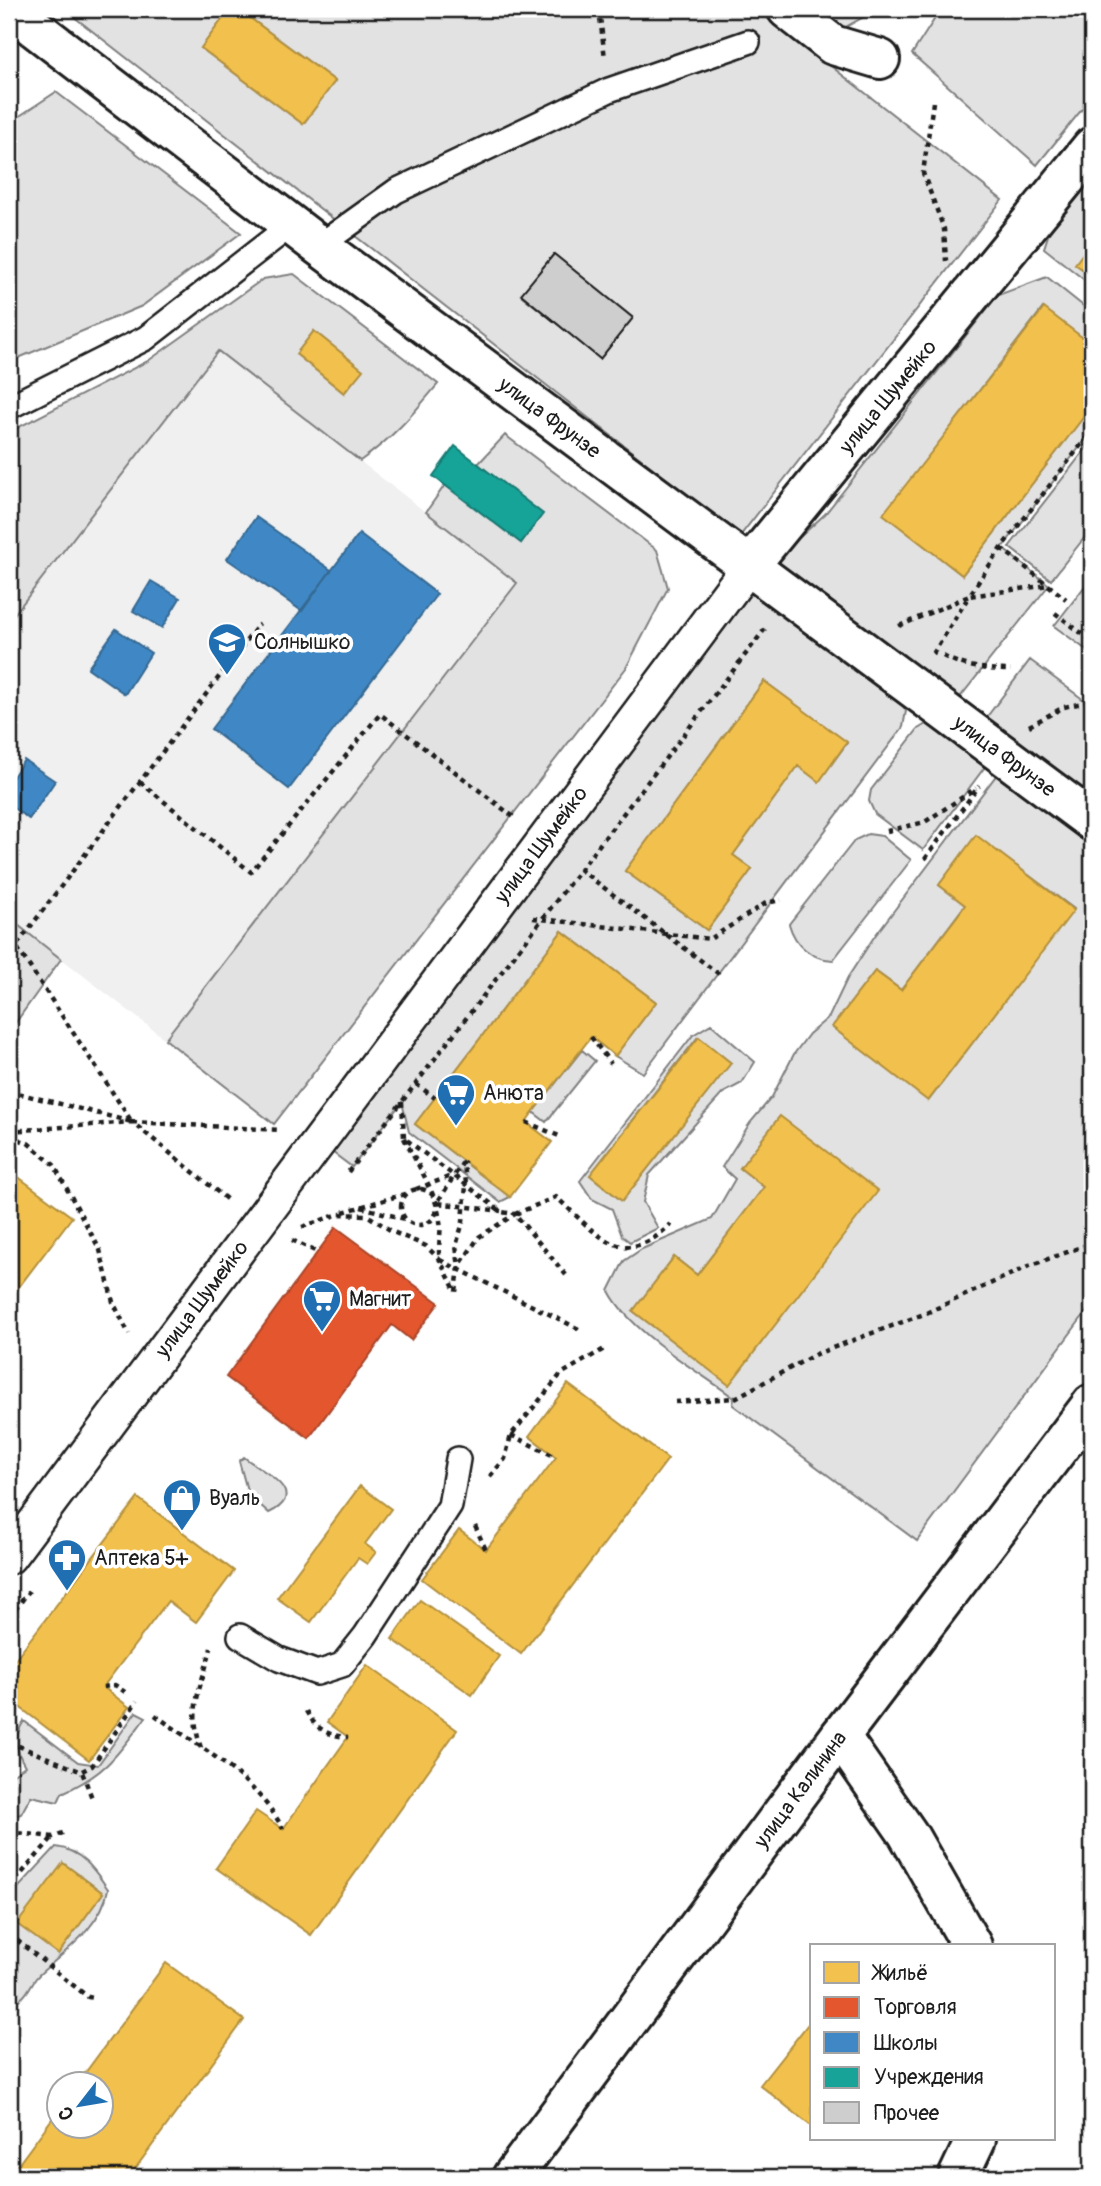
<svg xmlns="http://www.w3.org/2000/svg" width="1101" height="2186" font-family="Pangolin,sans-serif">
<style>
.built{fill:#f0f0f0}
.green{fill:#e2e2e2;stroke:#7f7f7f;stroke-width:2;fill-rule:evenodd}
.homes{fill:#f2c14e;stroke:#b2903f;stroke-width:2}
.shops{fill:#e4572e;stroke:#a84529;stroke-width:2}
.schools{fill:#3f88c5;stroke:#346892;stroke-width:2}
.public{fill:#17a398;stroke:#187a73;stroke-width:2}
.building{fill:#cecece;stroke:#1c1c1c;stroke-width:2}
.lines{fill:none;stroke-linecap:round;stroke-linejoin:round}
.service-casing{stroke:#1c1c1c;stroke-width:28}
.pedestrian-casing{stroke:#1c1c1c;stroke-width:38}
.minor-casing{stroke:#1c1c1c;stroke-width:44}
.secondary-casing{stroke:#1c1c1c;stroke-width:44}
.path{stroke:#1c1c1c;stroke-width:4.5;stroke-dasharray:5 5;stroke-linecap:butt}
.service{stroke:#fff;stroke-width:23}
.pedestrian{stroke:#fff;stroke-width:33}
.minor{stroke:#fff;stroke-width:38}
.secondary{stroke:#fff;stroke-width:38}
.labels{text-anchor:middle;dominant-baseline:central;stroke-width:7;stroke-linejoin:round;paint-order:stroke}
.street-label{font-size:21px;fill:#1c1c1c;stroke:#fff}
.poi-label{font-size:21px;fill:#1c1c1c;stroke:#fff;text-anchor:start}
</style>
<rect width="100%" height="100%" fill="#fff"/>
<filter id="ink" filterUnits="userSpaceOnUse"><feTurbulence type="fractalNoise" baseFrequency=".0143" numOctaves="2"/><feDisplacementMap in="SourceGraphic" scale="14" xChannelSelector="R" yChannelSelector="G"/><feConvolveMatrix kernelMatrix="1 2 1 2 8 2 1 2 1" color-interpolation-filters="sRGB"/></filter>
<g filter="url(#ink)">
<path class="built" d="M 218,351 L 517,583 L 165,1039 L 9,918 L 9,621 Z"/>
<path class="green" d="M 64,9 L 230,9 L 201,48 L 303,124 L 335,81 L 238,9 L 758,9 L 1002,200 L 740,536 ZM 554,254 L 633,318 L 600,358 L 521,295 Z
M 798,9 L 859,9 L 867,15 L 831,35 Z
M 941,9 L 1092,9 L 1092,97 L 1037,165 L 912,54 Z
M 56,92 L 241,233 L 142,306 L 9,362 L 9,123 Z
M 1092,165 L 1092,241 L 1076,264 L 1092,276 L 1092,286 L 1044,248 L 1057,208 Z
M 294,274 L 438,384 C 412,415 394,437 360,461 L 218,351 L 9,621 L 9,432 L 148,361 L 263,279 ZM 314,331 L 362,370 L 344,393 L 296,354 Z
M 1047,277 L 1092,313 L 1092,345 L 1043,308 L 884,514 L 962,575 L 1092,406 L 1092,431 L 1002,548 L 1049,585 L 957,701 L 803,588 L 776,559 L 825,514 L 998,295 Z
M 505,435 L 657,550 L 668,588 L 626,668 L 274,1124 L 165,1039 L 517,583 L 426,512 L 445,485 L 521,543 L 542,514 L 478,464 Z
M 1092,441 L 1092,528 L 1051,580 L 1009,547 Z
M 1092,577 L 1092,654 L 1054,626 Z
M 744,592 L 757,593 L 898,697 L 906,711 L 903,727 L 643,1073 L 615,1056 L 656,1002 L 562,931 L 415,1124 L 510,1197 L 500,1202 L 409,1132 L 402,1102 L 352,1167 L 324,1146 ZM 764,681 L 847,743 L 819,781 L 798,766 L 733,855 L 752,869 L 707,930 L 625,871 Z
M 1030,660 L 1092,706 L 1092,796 L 986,718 Z
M 928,723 L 987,764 L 923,850 L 875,814 L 869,801 L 871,790 L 918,729 Z
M 998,773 L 1092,844 L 1092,1304 L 917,1541 L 733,1405 L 734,1398 C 697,1370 631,1333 609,1291 L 624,1261 L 642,1249 L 712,1219 L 735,1179 L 722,1167 L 750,1123 L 772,1097 L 794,1054 L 809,1034 L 829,1017 L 848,977 L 874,937 ZM 976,836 L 1074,909 L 929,1100 L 832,1027 L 875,971 L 901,990 L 965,905 L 939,885 ZM 780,1116 L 729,1384 L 633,1311 L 674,1257 L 697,1275 L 764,1187 L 740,1168 Z
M 868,834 L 882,836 L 911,860 L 833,960 C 811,959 795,945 789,924 L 855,840 Z
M 9,918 L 61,959 L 9,1032 Z
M 711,1024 L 755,1062 L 742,1083 L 723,1093 L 649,1175 L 643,1202 L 658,1228 L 630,1242 L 622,1236 L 612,1209 L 592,1199 L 580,1181 L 693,1035 ZM 698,1037 L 731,1063 L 622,1201 L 590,1175 Z
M 582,1050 L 595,1061 L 546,1122 L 533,1112 Z
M 244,1457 C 257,1469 313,1492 269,1513 L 248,1494 L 239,1461 Z
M 136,1712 L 146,1717 C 118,1754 106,1774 62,1793 L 58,1802 L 31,1796 L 21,1814 L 11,1817 L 9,1815 L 9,1777 L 25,1766 C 15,1749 13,1738 24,1721 L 78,1762 L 98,1765 Z
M 56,1847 C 81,1850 94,1869 108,1889 C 102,1925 68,1949 42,1972 C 27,1984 32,1997 9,2004 L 9,1903 L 17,1889 ZM 63,1863 L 103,1893 L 58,1954 Z"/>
<path class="homes" d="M 230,9 L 238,9 L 335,81 L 303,124 L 201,48 Z
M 1092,241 L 1092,276 L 1075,264 Z
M 1044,308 L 1092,345 L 1092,406 L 962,575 L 883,514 Z
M 314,331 L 363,370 L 344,393 L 296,354 Z
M 764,681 L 847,742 L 819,782 L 798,766 L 793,773 L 733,855 L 752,869 L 707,930 L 625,871 Z
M 976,835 L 1074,910 L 928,1101 L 832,1027 L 875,971 L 901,990 L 961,911 L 965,905 L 939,885 Z
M 562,931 L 656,1002 L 615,1056 L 591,1037 L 533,1112 L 526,1122 L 552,1142 L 510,1197 L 415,1124 Z
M 699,1037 L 731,1063 L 622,1201 L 590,1175 Z
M 780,1116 L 878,1191 L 729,1385 L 633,1311 L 674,1257 L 697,1275 L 764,1187 L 740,1168 Z
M 9,1170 L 72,1217 L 9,1300 Z
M 568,1384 L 668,1459 L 521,1654 L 422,1579 L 459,1530 L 486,1550 L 556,1457 L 529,1436 Z
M 360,1486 L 391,1509 L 365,1544 L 376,1552 L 367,1564 L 358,1558 L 311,1622 L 277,1598 Z
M 138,1498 L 234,1571 L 196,1622 L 168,1601 L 103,1687 L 129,1707 L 89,1760 L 9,1699 L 9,1667 Z
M 420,1600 L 499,1656 L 472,1695 L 392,1639 Z
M 367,1665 L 457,1730 L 311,1935 L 216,1868 L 256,1811 L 283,1829 L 348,1737 L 327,1722 Z
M 63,1863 L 103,1893 L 58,1954 L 17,1924 Z
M 166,1963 L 244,2020 L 129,2177 L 9,2177 L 60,2108 L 60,2126 L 102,2126 L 102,2084 L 77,2084 Z
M 812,2019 L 812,2124 L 811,2126 L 760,2085 Z"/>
<path class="shops" d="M 336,1227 L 439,1303 L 411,1340 L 392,1325 L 309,1438 L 226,1377 Z"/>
<path class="schools" d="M 256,517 L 331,570 L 302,611 L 227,559 Z
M 359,534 L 437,594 L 289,789 L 211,729 Z
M 151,581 L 180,598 L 162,628 L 133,611 Z
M 116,629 L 151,653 L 125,694 L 88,668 Z
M 24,760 L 55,781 L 29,819 L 9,805 L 9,783 Z"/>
<path class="public" d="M 455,446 L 543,514 L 521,543 L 433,476 Z"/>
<path class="building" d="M 554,254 L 633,318 L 600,359 L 521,294 Z"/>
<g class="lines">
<g class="service-casing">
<path id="service" d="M 319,246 L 396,191 L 609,90 L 748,42
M 9,407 L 146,338 L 291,225
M 240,1636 L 279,1659 L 317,1673 L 342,1665 L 365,1636 L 450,1506 L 458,1459"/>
</g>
<g class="pedestrian-casing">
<g id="pedestrian">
<path id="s1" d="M 9,1557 L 749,566"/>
</g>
</g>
<g class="minor-casing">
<g id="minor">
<path id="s2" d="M 10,9 L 319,246 L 1092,821"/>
<path d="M 787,9 L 833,45 L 880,59"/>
<path id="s3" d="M 749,566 L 1092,147"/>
<path d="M 840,1736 L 908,1834 L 972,1946"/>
<path d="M 958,2177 L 976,2139"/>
</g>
</g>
<g class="secondary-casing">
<g id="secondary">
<path id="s4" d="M 512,2177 L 840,1736 L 1092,1404"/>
</g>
</g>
<path class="path" d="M 599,9 L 605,58
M 933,102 L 923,173 L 944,229 L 946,261
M 1001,548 L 1066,599
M 1055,613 L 1092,641
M 899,626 L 969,596 L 1001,548 L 1092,431
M 933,654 L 969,596 L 1049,585
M 943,656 C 964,667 986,670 1011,670
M 1029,726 L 1064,707 L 1092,701
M 140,782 L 251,872 L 380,714 L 515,818
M 887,831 L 925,822 L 976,788
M 925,859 L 979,786
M 579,869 L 723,977
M 533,918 L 710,939 L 766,903 L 781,900
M 9,940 L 16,946 L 9,959
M 591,1037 L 611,1064
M 416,1084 L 435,1098
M 9,1091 L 132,1122 L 16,946 L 259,624
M 402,1102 L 404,1138 L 502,1212 L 515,1214 L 479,1237 L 459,1266
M 132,1122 L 280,1130
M 526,1122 L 559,1136
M 9,1131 L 132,1122 L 230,1202
M 9,1136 L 28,1143 L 54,1165 L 100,1250 L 113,1302 L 129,1334
M 404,1138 C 417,1165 436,1191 440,1221 C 442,1234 437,1245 440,1260 L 583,1331
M 463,1162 L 437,1203 L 501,1211
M 348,1172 L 765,629
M 416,1189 L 454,1175
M401 1207a18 18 0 1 1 36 0a18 18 0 1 1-36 0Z
M 361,1207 L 405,1219
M 343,1212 L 405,1194
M 302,1227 L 339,1214 L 367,1215 L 393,1232 L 426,1246 L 440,1260 L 456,1292 L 459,1267 L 456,1246 L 463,1222 L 466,1185 L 464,1161
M 292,1240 L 317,1252
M 566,1275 L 515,1214 L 556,1197 C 595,1231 621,1273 671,1224
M 675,1402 L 735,1398 L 816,1354 L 924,1314 L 1029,1266 L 1092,1243
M 511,1435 L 556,1457
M 490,1476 L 505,1459 L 511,1435 L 561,1374 L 606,1348
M 475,1526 L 486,1550
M 9,1618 L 29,1591
M 103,1687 L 115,1685 L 125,1692
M 306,1711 C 316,1729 328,1736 348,1737
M 155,1715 C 201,1748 256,1778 283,1829
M 9,1742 L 82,1772 L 92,1798
M 201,1748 C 187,1706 202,1687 211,1648
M 82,1771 L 92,1766 L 137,1701
M 9,1790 L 9,1791
M 9,1832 L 53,1837 L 65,1832
M 9,1888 L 53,1837
M 9,1934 L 88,1997 L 94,1998"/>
<use href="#service" class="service"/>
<use href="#pedestrian" class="pedestrian"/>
<use href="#minor" class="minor"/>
<use href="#secondary" class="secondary"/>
</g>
</g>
<defs>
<g id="school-pin" transform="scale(2.0125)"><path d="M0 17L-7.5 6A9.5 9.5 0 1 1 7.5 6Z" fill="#1f6fb2" stroke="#fff"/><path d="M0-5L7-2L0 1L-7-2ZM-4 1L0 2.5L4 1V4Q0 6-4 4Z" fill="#fff"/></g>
<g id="supermarket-pin" transform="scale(2.0125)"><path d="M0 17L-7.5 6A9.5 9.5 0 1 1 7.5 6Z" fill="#1f6fb2" stroke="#fff"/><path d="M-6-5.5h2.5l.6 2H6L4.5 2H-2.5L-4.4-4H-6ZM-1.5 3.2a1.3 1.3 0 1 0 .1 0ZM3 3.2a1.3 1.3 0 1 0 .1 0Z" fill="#fff"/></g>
<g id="shop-pin" transform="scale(2.0125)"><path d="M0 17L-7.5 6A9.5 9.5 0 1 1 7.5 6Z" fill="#1f6fb2" stroke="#fff"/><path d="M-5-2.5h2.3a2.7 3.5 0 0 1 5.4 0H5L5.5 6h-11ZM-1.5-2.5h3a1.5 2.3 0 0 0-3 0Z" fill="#fff"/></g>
<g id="pharmacy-pin" transform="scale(2.0125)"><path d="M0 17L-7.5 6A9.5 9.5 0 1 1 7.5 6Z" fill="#1f6fb2" stroke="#fff"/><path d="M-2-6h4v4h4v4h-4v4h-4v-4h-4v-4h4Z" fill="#fff"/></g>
</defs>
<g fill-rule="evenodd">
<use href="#school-pin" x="227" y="642"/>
<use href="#supermarket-pin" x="456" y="1093"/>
<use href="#supermarket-pin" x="322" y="1299"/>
<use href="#shop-pin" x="182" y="1498"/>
<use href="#pharmacy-pin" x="67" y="1558"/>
</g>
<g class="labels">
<g class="street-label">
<text stroke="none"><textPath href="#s3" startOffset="219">улица Шумейко</textPath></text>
<text stroke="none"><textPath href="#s2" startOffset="677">улица Фрунзе</textPath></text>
<text stroke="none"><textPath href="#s2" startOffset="1244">улица Фрунзе</textPath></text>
<text stroke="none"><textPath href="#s1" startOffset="889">улица Шумейко</textPath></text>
<text stroke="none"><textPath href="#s1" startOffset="322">улица Шумейко</textPath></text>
<text stroke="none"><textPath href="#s4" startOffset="483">улица Калинина</textPath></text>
</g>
<g class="poi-label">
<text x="254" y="642">Солнышко</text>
<text x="483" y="1093">Анюта</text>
<text x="349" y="1299">Магнит</text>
<text x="209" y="1498">Вуаль</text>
<text x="94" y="1558">Аптека 5+</text>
</g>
</g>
<rect width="1101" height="2186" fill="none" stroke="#fff" stroke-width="35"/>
<rect x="18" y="18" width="1066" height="2151" fill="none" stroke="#1c1c1c" stroke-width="2.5" filter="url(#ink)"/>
<rect x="810" y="1944" width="245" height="196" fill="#ffffff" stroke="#a4a4a4" stroke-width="2"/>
<rect x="824" y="1962" width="35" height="21" fill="#f2c14e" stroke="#a4a4a4" stroke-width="2"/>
<text x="874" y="1980" font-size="21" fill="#1c1c1c">Жильё</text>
<rect x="824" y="1997" width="35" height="21" fill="#e4572e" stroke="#a4a4a4" stroke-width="2"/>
<text x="874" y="2014" font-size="21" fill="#1c1c1c">Торговля</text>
<rect x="824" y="2032" width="35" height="21" fill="#3f88c5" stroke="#a4a4a4" stroke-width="2"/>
<text x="874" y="2050" font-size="21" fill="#1c1c1c">Школы</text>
<rect x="824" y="2067" width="35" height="21" fill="#17a398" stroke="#a4a4a4" stroke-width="2"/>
<text x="874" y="2084" font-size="21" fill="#1c1c1c">Учреждения</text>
<rect x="824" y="2102" width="35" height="21" fill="#cecece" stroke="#a4a4a4" stroke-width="2"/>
<text x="874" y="2120" font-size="21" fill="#1c1c1c">Прочее</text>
<g transform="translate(80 2105) rotate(239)"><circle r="33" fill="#ffffff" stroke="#a4a4a4" stroke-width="2"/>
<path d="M0-5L12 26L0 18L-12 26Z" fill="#1f6fb2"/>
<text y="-10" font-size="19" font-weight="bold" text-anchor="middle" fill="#1c1c1c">С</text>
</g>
</svg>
